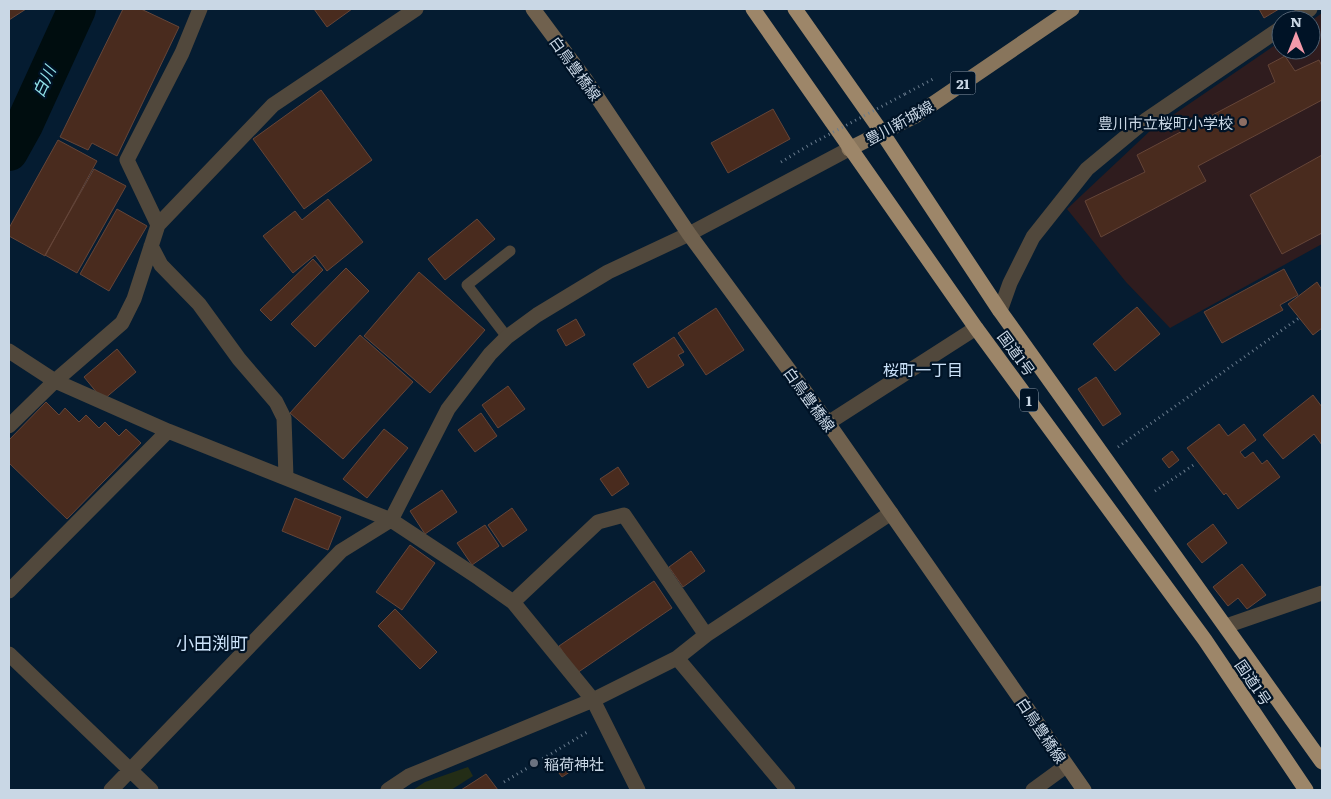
<svg xmlns="http://www.w3.org/2000/svg" width="1331" height="799" font-family="Literata,'Noto Sans JP',serif">
<style>
.education{fill:#2f1c1e}
.green{fill:#232d16}
.lines{fill:none;stroke-linecap:round;stroke-linejoin:round}
.river{stroke:#000d0f;stroke-width:38}
.building{fill:#492b1e;stroke:#654538}
.path{stroke:#6a7c8e;stroke-width:3;stroke-dasharray:1 4;stroke-linecap:butt}
.lane{stroke:#51483c;stroke-width:11}
.street{stroke:#51483c;stroke-width:15}
.secondary{stroke:#70614e;stroke-width:15}
.primary{stroke:#88755c;stroke-width:15}
.highway{stroke:#9d8669;stroke-width:15}
.path-bridge{stroke:#6a7c8e;stroke-width:3;stroke-dasharray:1 4;stroke-linecap:butt}
.education-dot{fill:#8d6e63;stroke:#001326;stroke-width:2}
.worship-dot{fill:#6b7280;stroke:#001326;stroke-width:2}
.labels{text-anchor:middle;dominant-baseline:central;stroke-width:4.5;stroke-linejoin:round;paint-order:stroke}
.shield{fill:#001326;stroke:#8d9cac;stroke-width:1}
.shield-label{font-size:14px;font-weight:bold;fill:#c9d7e5}
.street-label{font-size:15px;fill:#c9d7e5;stroke:#001326}
.poi-label{font-size:15px;fill:#c9d7e5;stroke:#001326;text-anchor:end}
.water-label{font-size:16px;font-style:italic;fill:#92e3eb;stroke:#001326}
.neighbourhood-label{font-size:16px;fill:#cbe2f9;stroke:#001326}
.quarter-label{font-size:18px;fill:#cbe2f9;stroke:#001326}
</style>
<rect width="100%" height="100%" fill="#051c31"/>
<path class="education" d="M 1322,13 L 1322,244 L 1170,328 L 1126,282 L 1067,209 L 1151,130 L 1281,41 L 1281,50 L 1311,50 L 1311,21 Z"/>
<path class="green" d="M 468,767 L 473,776 L 451,790 L 413,790 L 425,782 Z"/>
<g class="lines">
<path class="river" d="M 9,152 L 24,125 L 77,9"/>
</g>
<path class="building" d="M 9,9 L 26,9 L 9,20 Z
M 123,9 L 141,9 L 179,27 L 117,156 L 92,143 L 88,150 L 60,137 Z
M 314,9 L 352,9 L 327,27 Z
M 1259,9 L 1279,9 L 1264,18 Z
M 1285,56 L 1295,71 L 1319,60 L 1322,66 L 1322,100 L 1198,166 L 1206,181 L 1101,237 L 1085,201 L 1145,172 L 1137,155 L 1275,82 L 1268,65 Z
M 321,90 L 372,160 L 304,209 L 253,139 Z
M 773,109 L 790,139 L 728,173 L 711,143 Z
M 58,140 L 97,161 L 45,256 L 9,236 L 9,228 Z
M 1322,155 L 1322,233 L 1282,254 L 1250,195 Z
M 94,169 L 126,186 L 77,273 L 45,255 Z
M 328,199 L 363,242 L 327,271 L 315,255 L 293,273 L 263,236 L 295,211 L 302,220 Z
M 117,209 L 147,226 L 109,291 L 80,274 Z
M 477,219 L 495,239 L 445,280 L 428,259 Z
M 313,259 L 323,270 L 271,321 L 260,310 Z
M 346,268 L 369,291 L 315,347 L 291,324 Z
M 1284,269 L 1298,295 L 1280,305 L 1283,310 L 1222,343 L 1204,312 Z
M 419,272 L 485,330 L 430,393 L 364,336 Z
M 1317,282 L 1322,290 L 1322,328 L 1313,335 L 1288,304 Z
M 1137,307 L 1160,334 L 1115,371 L 1093,344 Z
M 716,308 L 744,350 L 706,375 L 678,333 Z
M 576,319 L 585,335 L 566,346 L 557,330 Z
M 360,335 L 413,382 L 343,459 L 290,413 Z
M 674,337 L 684,352 L 678,355 L 684,365 L 648,388 L 633,364 Z
M 117,349 L 136,372 L 103,400 L 84,377 Z
M 1096,377 L 1121,414 L 1103,426 L 1078,389 Z
M 508,386 L 525,409 L 498,428 L 482,405 Z
M 1313,395 L 1322,407 L 1322,445 L 1314,434 L 1283,459 L 1263,435 Z
M 46,402 L 59,415 L 65,408 L 79,422 L 86,415 L 99,428 L 105,422 L 119,436 L 126,429 L 141,443 L 67,519 L 9,463 L 9,440 Z
M 481,413 L 497,436 L 475,452 L 458,430 Z
M 1219,424 L 1228,436 L 1244,424 L 1256,440 L 1240,452 L 1245,458 L 1253,452 L 1262,464 L 1267,460 L 1280,477 L 1238,509 L 1226,493 L 1224,495 L 1187,448 Z
M 384,429 L 408,448 L 367,498 L 343,479 Z
M 1172,451 L 1179,460 L 1169,468 L 1162,459 Z
M 618,467 L 629,484 L 612,496 L 600,479 Z
M 442,490 L 457,512 L 425,534 L 410,511 Z
M 295,498 L 341,517 L 328,550 L 282,531 Z
M 512,508 L 527,530 L 503,547 L 488,525 Z
M 1213,524 L 1227,543 L 1202,563 L 1187,544 Z
M 485,525 L 499,546 L 472,565 L 457,543 Z
M 410,545 L 435,563 L 402,610 L 376,592 Z
M 691,551 L 705,571 L 683,587 L 669,567 Z
M 1242,564 L 1266,595 L 1247,609 L 1238,598 L 1228,606 L 1213,587 Z
M 654,581 L 672,608 L 577,673 L 559,646 Z
M 395,609 L 437,652 L 420,669 L 378,626 Z
M 567,760 L 573,770 L 562,777 L 555,768 Z
M 486,774 L 498,790 L 461,790 Z"/>
<g class="lines">
<path class="path" d="M 905,94 L 935,78
M 781,162 L 811,144
M 1118,447 L 1299,318
M 1155,491 L 1195,464
M 504,782 L 589,731"/>
<path class="lane" d="M 507,337 L 467,285 L 510,251"/>
<path class="street" d="M 1294,20 L 1310,9
M 158,225 L 127,160 L 182,53 L 200,9
M 151,246 L 161,265 L 199,304 L 239,359 L 276,402 L 284,418 L 286,477
M 1000,311 L 1010,283 L 1033,237 L 1087,169 L 1146,120 L 1281,28
M 9,351 L 55,381 L 168,431 L 391,520 L 479,578 L 513,602 L 593,700 L 638,790
M 828,423 L 976,328
M 9,426 L 55,381 L 122,323 L 134,299 L 158,225 L 273,105 L 416,9
M 9,591 L 168,431
M 513,602 L 598,522 L 624,515 L 706,635
M 1226,626 L 1322,593
M 9,654 L 151,790
M 677,658 L 788,790
M 111,790 L 341,551 L 391,520 L 448,409 L 490,354 L 507,337 L 537,315 L 608,272 L 689,234 L 849,149
M 388,790 L 409,776 L 593,700 L 677,658 L 706,635 L 891,513
M 1033,790 L 1066,766"/>
<path class="secondary" d="M 533,9 L 585,79 L 689,234 L 828,423 L 1084,790"/>
<path class="primary" d="M 849,149 L 915,116 L 1072,9"/>
<path class="highway" d="M 753,9 L 976,328 L 1205,640 L 1306,790
M 795,9 L 883,134 L 1000,311 L 1322,762"/>
<path class="path-bridge" d="M 811,144 L 905,94"/>
</g>
<circle class="education-dot" cx="1243" cy="122" r="5"/>
<circle class="worship-dot" cx="534" cy="763" r="5"/>
<g class="labels">
<g class="shield">
<rect x="950.5" y="71.5" width="25" height="23" rx="4"/>
<rect x="1020" y="388.5" width="18" height="23" rx="4"/>
</g>
<g class="shield-label">
<text x="963" y="83">21</text>
<text x="1029" y="400">1</text>
</g>
<g class="street-label">
<text transform="translate(576 68) rotate(54)">白鳥豊橋線</text>
<text transform="translate(899 122) rotate(-29)">豊川新城線</text>
<text transform="translate(1017 353) rotate(54)">国道1号</text>
<text transform="translate(810 399) rotate(54)">白鳥豊橋線</text>
<text transform="translate(1254 682) rotate(56)">国道1号</text>
<text transform="translate(1042 730) rotate(56)">白鳥豊橋線</text>
</g>
<g class="poi-label">
<text x="1233" y="122">豊川市立桜町小学校</text>
<text x="544" y="763" text-anchor="start">稲荷神社</text>
</g>
<g class="water-label">
<text transform="translate(43 81) rotate(-65)">白川</text>
</g>
<g class="neighbourhood-label">
<text x="923" y="369">桜町一丁目</text>
</g>
<g class="quarter-label">
<text x="212" y="642">小田渕町</text>
</g>
</g>
<rect width="1331" height="799" fill="none" stroke="#c9d7e5" stroke-width="20"/>
<g transform="translate(1296 35)"><circle r="24" fill="#001326" stroke="#506172"/>
<path d="M0-4L9 19L0 12L-9 19Z" fill="#f39aaa"/>
<text y="-8" font-size="14" font-weight="bold" text-anchor="middle" fill="#c9d7e5">N</text>
</g>
</svg>
